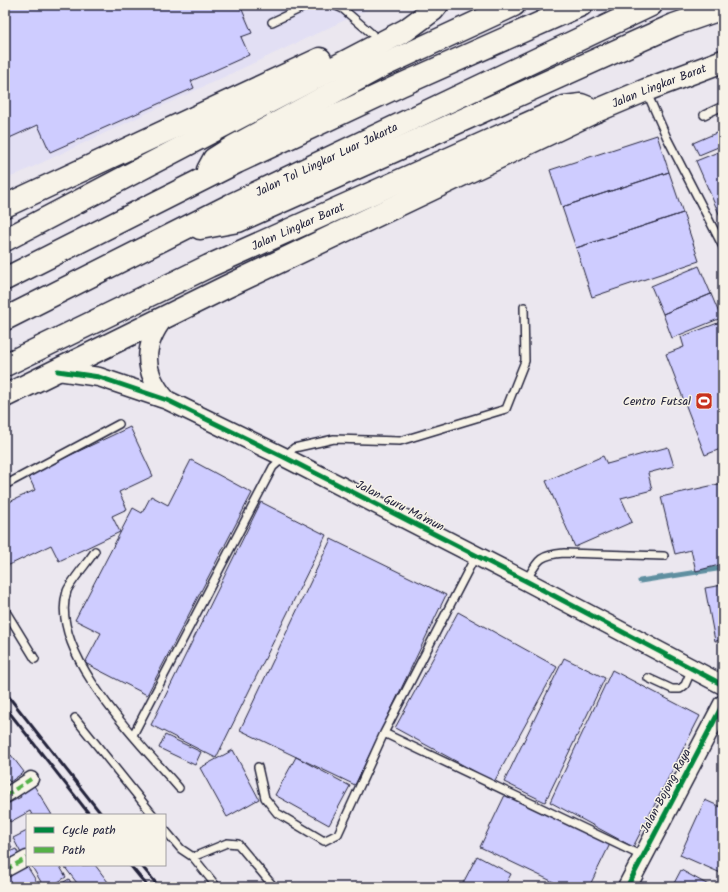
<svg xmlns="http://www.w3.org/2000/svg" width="728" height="892" font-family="Kalam,sans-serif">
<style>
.built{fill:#e2dff4}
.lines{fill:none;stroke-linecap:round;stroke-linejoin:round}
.stream{stroke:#5f8fa0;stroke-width:5}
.building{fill:#ceccff;stroke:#22223b}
.service-casing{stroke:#22223b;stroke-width:10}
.minor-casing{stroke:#22223b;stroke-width:17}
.tertiary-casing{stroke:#22223b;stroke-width:21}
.primary-casing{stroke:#22223b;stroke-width:25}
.motorway-casing{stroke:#22223b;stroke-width:25}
.service{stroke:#f7f3e8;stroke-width:7}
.minor{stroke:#f7f3e8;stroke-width:14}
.tertiary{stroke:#f7f3e8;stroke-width:18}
.primary{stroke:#f7f3e8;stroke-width:22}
.motorway{stroke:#f7f3e8;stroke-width:22}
.rail{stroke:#22223b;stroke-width:3}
.quiet{stroke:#55b146;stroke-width:4;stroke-dasharray:8 4;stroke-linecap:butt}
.cycleway-casing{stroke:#f7f3e8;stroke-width:8}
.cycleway{stroke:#00873e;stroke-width:5}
.labels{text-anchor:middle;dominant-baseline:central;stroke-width:3;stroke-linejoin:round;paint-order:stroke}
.street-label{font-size:12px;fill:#22223b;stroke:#f7f3e8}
.poi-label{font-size:12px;fill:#22223b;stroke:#f7f3e8;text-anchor:end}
</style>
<rect width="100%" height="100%" fill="#ebe7ef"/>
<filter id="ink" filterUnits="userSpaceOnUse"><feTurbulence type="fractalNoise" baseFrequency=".025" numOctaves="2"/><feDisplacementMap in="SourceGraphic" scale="8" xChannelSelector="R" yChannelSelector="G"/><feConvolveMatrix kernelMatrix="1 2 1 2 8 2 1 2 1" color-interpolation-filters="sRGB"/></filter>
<g filter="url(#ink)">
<path class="built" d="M 5,5 L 377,5 L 5,180 Z"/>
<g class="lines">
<path class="stream" d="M 640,581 L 723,568"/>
</g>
<path class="building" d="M 5,5 L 240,5 L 252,33 L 241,37 L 249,55 L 191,81 L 194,88 L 50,152 L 38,125 L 5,140 Z
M 723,130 L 723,145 L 699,155 L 693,143 Z
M 657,135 L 669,172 L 562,207 L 550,170 Z
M 723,150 L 723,215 L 720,216 L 696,161 Z
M 669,172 L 683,213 L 576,248 L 562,207 Z
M 683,213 L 699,261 L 592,297 L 576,248 Z
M 699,266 L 711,294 L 663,314 L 651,286 Z
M 711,294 L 721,318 L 672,338 L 663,314 Z
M 723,321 L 723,448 L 705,455 L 666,354 L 684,347 L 681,337 Z
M 130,427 L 153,476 L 119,492 L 127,509 L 112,516 L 120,532 L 59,561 L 51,545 L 5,567 L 5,504 L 35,490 L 28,475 Z
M 668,447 L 674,466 L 648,473 L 652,490 L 621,498 L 632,522 L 575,547 L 546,481 L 603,456 L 607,464 Z
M 191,460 L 252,493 L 147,695 L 85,663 L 101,633 L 75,620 L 133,508 L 142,513 L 151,496 L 168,505 Z
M 723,483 L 723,564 L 696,571 L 691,550 L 675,554 L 661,497 Z
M 261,502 L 326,535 L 216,758 L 151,725 Z
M 331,539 L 446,595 L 355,785 L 240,730 Z
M 723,585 L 723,640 L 715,641 L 705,588 Z
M 458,612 L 557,667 L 494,782 L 395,728 Z
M 564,658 L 605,678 L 545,802 L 504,782 Z
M 612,670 L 700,716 L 633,847 L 550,802 Z
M 165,735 L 201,752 L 195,765 L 159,748 Z
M 233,750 L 259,799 L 227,817 L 200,768 Z
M 11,755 L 24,772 L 10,782 L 5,776 L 5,759 Z
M 296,757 L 350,786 L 329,825 L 275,795 Z
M 33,784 L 52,815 L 32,815 L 30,811 L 10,822 L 5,812 L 5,805 L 21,797 L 19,793 Z
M 505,795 L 610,844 L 589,887 L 564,887 L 480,847 Z
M 705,800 L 723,808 L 723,874 L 680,855 Z
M 27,831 L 27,853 L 22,855 L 13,838 Z
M 5,834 L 12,848 L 5,851 Z
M 16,849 L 21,859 L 5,868 L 5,854 Z
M 477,856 L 511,874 L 504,887 L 461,887 Z
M 25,863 L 40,887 L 5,887 L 5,875 Z
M 31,865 L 59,865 L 66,877 L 50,887 L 44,887 Z
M 95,865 L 108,882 L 102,887 L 80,887 L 64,866 Z
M 681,870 L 712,887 L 672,887 Z
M 69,879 L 73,887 L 55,887 Z"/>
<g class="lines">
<g class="service-casing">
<path id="service" d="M 334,5 L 343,9 L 372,34
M 272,22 L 308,5
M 647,93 L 667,138 L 723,247
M 704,115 L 723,106
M 5,485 L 119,424
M 95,551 C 89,561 71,581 67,591 C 47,652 142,745 179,788
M 475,557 L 384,733 L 642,856
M 526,581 C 538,560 539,555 564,553 L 664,556
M 5,610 L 35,659
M 648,678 L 672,689 L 680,689 L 685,685 L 692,669
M 75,718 L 153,815
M 133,735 L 273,467 L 294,448 L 334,439 L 400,441 L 506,409 L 525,361 L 524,307
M 258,767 L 265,798 L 277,813 L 324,841 L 338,834 L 384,733
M 165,830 L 181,849 L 193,857 L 227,843 L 238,844 L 274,887
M 193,857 L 217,887"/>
</g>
<g class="minor-casing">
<path id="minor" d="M 5,796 L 31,779
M 5,870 L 27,858"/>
</g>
<g class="tertiary-casing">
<path id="tertiary" d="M 165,317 C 142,346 142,372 167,400
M 58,371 L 99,377 L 167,400 L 284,457 L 526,581 L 723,685
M 627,887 L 723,704"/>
</g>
<g class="primary-casing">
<g id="primary">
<path d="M 5,206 L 320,59"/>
<path d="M 5,240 L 406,30 L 433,10 L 437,5"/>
<path id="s1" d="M 5,365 L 209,266 L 565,107 L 581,105 L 596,111"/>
<path id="s2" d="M 5,396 L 226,287 L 596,111 L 646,90 L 723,61"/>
</g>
</g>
<g class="motorway-casing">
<g id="motorway">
<path d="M 208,170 L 214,159 L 233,147 L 378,68 L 514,5"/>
<path d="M 200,228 L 238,221 L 674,25 L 723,8"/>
<path d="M 5,279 L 237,162 L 401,85 L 581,5"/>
<path id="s3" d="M 5,319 L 231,205 L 651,5"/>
</g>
</g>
<use href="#service" class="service"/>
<use href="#minor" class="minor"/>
<use href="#tertiary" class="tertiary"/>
<use href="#primary" class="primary"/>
<use href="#motorway" class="motorway"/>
<path class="rail" d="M 5,692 L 102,815
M 5,707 L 90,815
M 130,865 L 148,887
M 141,865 L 159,887"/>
<path class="quiet" d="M 5,796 L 31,779
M 5,870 L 27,858"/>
<g class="cycleway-casing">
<path id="cycleway" d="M 58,371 L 99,377 L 167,400 L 284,457 L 526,581 L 723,685
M 627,887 L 723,704"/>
</g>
<use href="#cycleway" class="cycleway"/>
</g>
</g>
<defs>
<g id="stadium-square" transform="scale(0.9)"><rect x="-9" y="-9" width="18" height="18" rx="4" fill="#c8321e" stroke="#f7f3e8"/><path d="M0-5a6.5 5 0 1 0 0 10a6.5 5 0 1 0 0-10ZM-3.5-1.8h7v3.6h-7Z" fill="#fff"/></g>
</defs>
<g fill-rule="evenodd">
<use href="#stadium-square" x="704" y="401"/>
</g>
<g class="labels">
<g class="street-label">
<text stroke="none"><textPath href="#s2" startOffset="724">Jalan Lingkar Barat</textPath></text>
<text stroke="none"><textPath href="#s3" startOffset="359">Jalan Tol Lingkar Luar Jakarta</textPath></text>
<text stroke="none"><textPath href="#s1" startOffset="324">Jalan Lingkar Barat</textPath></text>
<text transform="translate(400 506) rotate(27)">Jalan Guru Ma'mun</text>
<text transform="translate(666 791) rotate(-62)">Jalan Bojong Raya</text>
</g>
<g class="poi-label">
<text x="691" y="401">Centro Futsal</text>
</g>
</g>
<rect width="728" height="892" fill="none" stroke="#f7f3e8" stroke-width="20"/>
<rect x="10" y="10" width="708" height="872" fill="none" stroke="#22223b" stroke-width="1.5" filter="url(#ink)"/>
<rect x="26" y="814" width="140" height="52" fill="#f7f3e8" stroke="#a29fa3"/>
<rect x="34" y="827" width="20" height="6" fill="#00873e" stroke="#a29fa3"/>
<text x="62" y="834" font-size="12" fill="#22223b">Cycle path</text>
<rect x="34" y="847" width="20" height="6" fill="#55b146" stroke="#a29fa3"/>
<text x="62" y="854" font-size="12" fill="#22223b">Path</text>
</svg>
